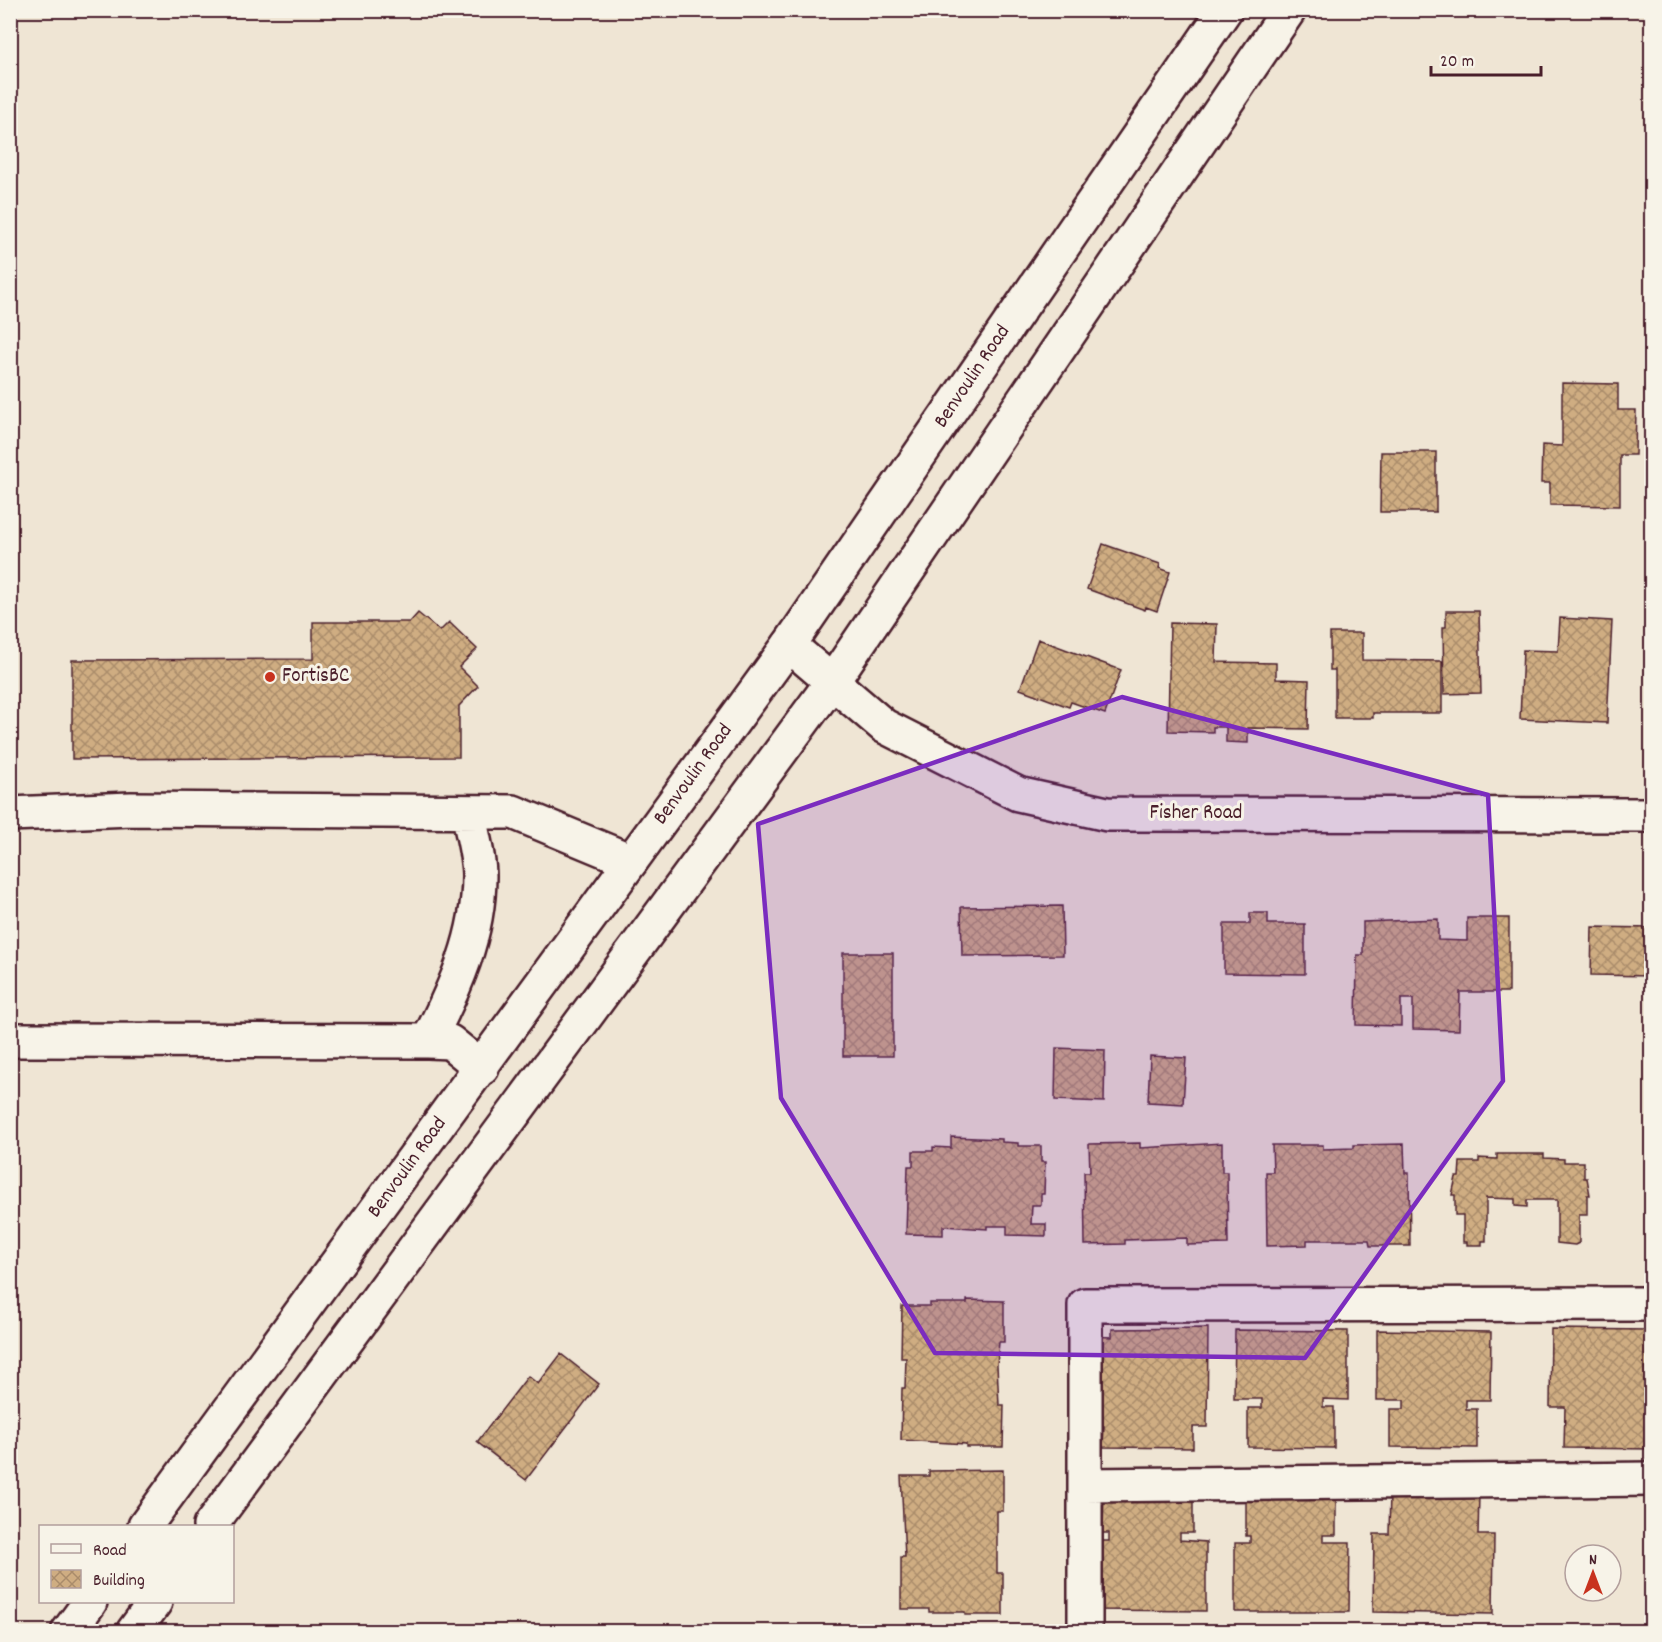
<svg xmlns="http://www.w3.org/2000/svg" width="1662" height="1642" font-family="Dekko,sans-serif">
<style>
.building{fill:url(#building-cross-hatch);stroke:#4a1f2b;stroke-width:1.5}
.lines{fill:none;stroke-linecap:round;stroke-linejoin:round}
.minor-casing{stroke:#4a1f2b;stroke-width:38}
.major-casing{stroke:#4a1f2b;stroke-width:38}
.minor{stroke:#f7f3e8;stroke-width:33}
.major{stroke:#f7f3e8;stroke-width:33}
.marked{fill:#7b2cbf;fill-opacity:0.2;stroke:#7b2cbf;stroke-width:4.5;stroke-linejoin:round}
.poi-dot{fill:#c8321e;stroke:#f7f3e8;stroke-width:2}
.labels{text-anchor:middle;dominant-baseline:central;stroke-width:6;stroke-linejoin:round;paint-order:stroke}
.street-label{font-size:21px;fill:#4a1f2b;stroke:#f7f3e8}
.poi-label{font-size:21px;fill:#4a1f2b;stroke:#f7f3e8;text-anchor:start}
</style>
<defs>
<pattern id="building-cross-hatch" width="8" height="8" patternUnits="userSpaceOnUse" patternTransform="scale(1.5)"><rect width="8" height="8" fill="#cfad82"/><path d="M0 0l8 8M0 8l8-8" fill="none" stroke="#aa8c6b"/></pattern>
</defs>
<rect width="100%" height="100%" fill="#efe5d4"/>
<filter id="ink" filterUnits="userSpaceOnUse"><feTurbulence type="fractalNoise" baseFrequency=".0167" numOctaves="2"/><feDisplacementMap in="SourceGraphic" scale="12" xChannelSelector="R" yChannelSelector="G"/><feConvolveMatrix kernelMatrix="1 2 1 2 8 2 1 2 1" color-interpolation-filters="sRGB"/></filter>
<g filter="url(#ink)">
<path class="building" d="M 1562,383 L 1618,384 L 1618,410 L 1636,410 L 1635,455 L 1620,455 L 1620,506 L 1550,505 L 1550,483 L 1541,483 L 1542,445 L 1562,446 Z
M 1381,452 L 1436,452 L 1436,512 L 1380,512 Z
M 1103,544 L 1160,564 L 1159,568 L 1170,572 L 1157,611 L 1146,607 L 1145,610 L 1087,589 Z
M 1446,611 L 1479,611 L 1481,693 L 1444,694 L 1443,627 L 1446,627 Z
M 418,613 L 440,631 L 449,622 L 477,649 L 459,667 L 478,686 L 459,706 L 459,757 L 72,759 L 72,660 L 313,659 L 313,622 L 410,622 Z
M 1560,618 L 1612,621 L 1607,723 L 1520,719 L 1523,650 L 1558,651 Z
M 1170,623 L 1217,624 L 1216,662 L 1276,663 L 1276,679 L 1309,680 L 1308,729 L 1248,728 L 1248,743 L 1226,742 L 1226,727 L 1213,727 L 1213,732 L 1168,731 Z
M 1330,633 L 1362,633 L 1362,660 L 1442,661 L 1442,713 L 1373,713 L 1373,718 L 1335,718 L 1335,670 L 1330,670 Z
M 1038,639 L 1121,670 L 1105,714 L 1071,702 L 1069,707 L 1020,689 Z
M 1062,906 L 1063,955 L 962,956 L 961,907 Z
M 1250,913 L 1268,913 L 1268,924 L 1305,924 L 1305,974 L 1224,973 L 1224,924 L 1250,924 Z
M 1467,918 L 1509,918 L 1509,992 L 1460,992 L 1459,1030 L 1413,1029 L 1413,999 L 1401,999 L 1401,1026 L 1356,1025 L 1357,955 L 1363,955 L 1363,922 L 1438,919 L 1438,940 L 1467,941 Z
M 1592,927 L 1652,928 L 1652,976 L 1591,975 Z
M 843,953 L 893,953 L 893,1056 L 843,1056 Z
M 1056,1048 L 1105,1050 L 1104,1102 L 1055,1100 Z
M 1150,1056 L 1186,1058 L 1183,1104 L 1148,1102 Z
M 951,1137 L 1002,1139 L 1002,1142 L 1018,1143 L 1018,1146 L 1041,1146 L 1041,1162 L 1045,1162 L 1044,1194 L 1041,1194 L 1041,1205 L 1032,1205 L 1031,1224 L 1046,1224 L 1046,1236 L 1007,1235 L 1007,1226 L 987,1226 L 987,1229 L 943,1226 L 943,1235 L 906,1234 L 908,1166 L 913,1166 L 913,1151 L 933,1151 L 933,1147 L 951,1148 Z
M 1140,1143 L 1140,1148 L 1222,1143 L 1222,1172 L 1227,1172 L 1228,1244 L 1187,1245 L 1187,1238 L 1125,1240 L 1125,1244 L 1085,1245 L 1084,1172 L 1090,1172 L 1089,1144 Z
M 1404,1144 L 1405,1173 L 1409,1173 L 1410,1246 L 1370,1246 L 1369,1240 L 1307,1240 L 1307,1245 L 1267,1246 L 1266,1172 L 1273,1172 L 1272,1145 L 1323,1145 L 1323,1149 L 1354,1148 L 1354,1145 Z
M 1497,1154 L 1544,1154 L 1544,1158 L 1564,1159 L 1564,1162 L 1584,1162 L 1584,1178 L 1587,1178 L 1590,1195 L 1587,1195 L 1587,1215 L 1579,1215 L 1579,1243 L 1575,1245 L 1557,1243 L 1557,1200 L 1527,1200 L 1527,1207 L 1515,1206 L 1515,1199 L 1486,1198 L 1486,1241 L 1482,1241 L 1482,1245 L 1467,1245 L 1467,1242 L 1463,1242 L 1463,1215 L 1455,1215 L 1455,1195 L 1452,1195 L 1456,1177 L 1459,1177 L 1460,1162 L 1479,1162 L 1479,1158 L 1497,1159 Z
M 967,1300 L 1004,1301 L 1004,1342 L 999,1342 L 997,1365 L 999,1405 L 1004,1405 L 1003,1447 L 966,1447 L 966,1444 L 901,1440 L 902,1388 L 905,1388 L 906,1358 L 901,1358 L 902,1306 L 930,1306 L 930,1303 L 967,1303 Z
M 1208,1328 L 1207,1427 L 1193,1427 L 1193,1448 L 1103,1447 L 1104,1426 L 1088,1426 L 1089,1336 L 1112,1337 L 1112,1329 Z
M 1551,1329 L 1652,1330 L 1652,1449 L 1564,1448 L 1565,1407 L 1550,1407 Z
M 1235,1330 L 1348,1331 L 1348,1400 L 1323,1399 L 1323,1407 L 1334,1407 L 1334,1448 L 1248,1447 L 1248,1408 L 1262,1408 L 1262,1399 L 1234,1399 Z
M 1377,1330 L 1491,1332 L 1490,1400 L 1466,1400 L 1466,1409 L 1477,1409 L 1477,1448 L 1390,1447 L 1390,1409 L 1404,1409 L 1404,1400 L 1377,1400 Z
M 561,1354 L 599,1384 L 526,1480 L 477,1442 L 528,1376 L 538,1384 Z
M 1003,1470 L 1003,1511 L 997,1511 L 997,1573 L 1003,1573 L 1003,1615 L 965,1615 L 965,1612 L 929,1612 L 929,1609 L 901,1609 L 901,1557 L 905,1557 L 901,1476 L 929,1476 L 929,1471 Z
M 1104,1491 L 1193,1492 L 1193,1533 L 1180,1533 L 1180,1540 L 1206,1542 L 1206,1611 L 1091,1610 L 1091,1541 L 1109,1541 L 1109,1533 L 1103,1533 Z
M 1390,1493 L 1479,1494 L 1478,1535 L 1494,1535 L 1493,1614 L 1373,1612 L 1374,1534 L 1389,1534 Z
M 1246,1494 L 1336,1494 L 1336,1535 L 1323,1535 L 1323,1542 L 1350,1542 L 1349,1612 L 1235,1612 L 1235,1543 L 1250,1543 L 1250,1536 L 1246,1536 Z"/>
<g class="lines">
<g class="minor-casing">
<path id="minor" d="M 789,645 L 884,726 L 1018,794 L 1107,814 L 1652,815
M 10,814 L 131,809 L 513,812 L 631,861
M 10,1040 L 428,1041 L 450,1042 L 482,1068
M 428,1041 C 455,988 479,936 479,876 C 479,855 472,833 468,812
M 1085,1485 L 1652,1479
M 1085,1632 L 1085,1305 L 1652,1304"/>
</g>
<g class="major-casing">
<path id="major" d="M 145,1526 L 789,645 L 1225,10
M 210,1526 L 832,682 L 1289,10
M 68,1632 L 90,1602
M 133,1632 L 155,1602"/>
</g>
<use href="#minor" class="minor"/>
<use href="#major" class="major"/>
</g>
</g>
<path class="marked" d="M 1122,697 L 1488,795 L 1503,1081 L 1305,1358 L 935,1353 L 781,1098 L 758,824 Z"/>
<circle class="poi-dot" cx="270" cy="677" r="6"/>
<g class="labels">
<g class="street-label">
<text transform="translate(973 377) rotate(-56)">Benvoulin Road</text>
<text transform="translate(694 775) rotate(-54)">Benvoulin Road</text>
<text x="1196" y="814">Fisher Road</text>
<text transform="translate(408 1168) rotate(-54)">Benvoulin Road</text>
</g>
<g class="poi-label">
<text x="282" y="677">FortisBC</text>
</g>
</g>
<rect width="1662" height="1642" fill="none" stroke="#f7f3e8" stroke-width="36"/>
<rect x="18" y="18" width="1626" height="1606" fill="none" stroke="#4a1f2b" stroke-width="2" filter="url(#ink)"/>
<rect x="39" y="1525" width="195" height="78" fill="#f7f3e8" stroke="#b29e9c" stroke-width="1.5"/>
<rect x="51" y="1544" width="30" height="9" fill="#f7f3e8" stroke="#b29e9c" stroke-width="1.5"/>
<text x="93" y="1555" font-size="18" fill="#4a1f2b">Road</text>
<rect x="51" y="1570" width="30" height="18" fill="url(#building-cross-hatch)" stroke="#b29e9c" stroke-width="1.5"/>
<text x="93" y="1585" font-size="18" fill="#4a1f2b">Building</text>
<g transform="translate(1593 1573)"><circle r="28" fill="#f7f3e8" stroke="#b29e9c" stroke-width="1.5"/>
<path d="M0-4.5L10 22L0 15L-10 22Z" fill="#c8321e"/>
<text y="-9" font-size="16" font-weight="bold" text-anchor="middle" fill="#4a1f2b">N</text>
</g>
<path d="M1431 66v9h110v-9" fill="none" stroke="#4a1f2b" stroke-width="3"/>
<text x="1440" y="66" font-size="18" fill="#4a1f2b" stroke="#f7f3e8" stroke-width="4.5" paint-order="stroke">20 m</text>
</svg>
